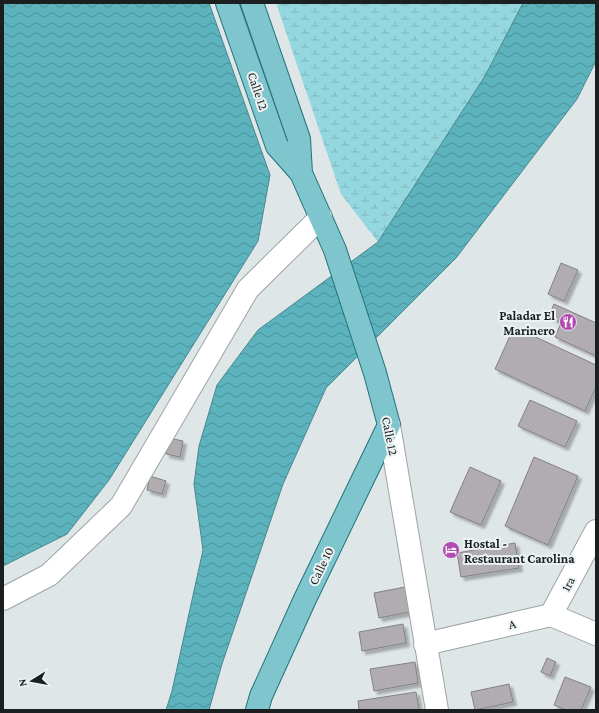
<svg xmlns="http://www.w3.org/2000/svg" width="599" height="713" font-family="'Crimson Pro',serif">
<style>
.wetland{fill:url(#wetland-marsh)}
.water{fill:url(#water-waves);stroke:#49878e}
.building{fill:#b1acb0;stroke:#848084;filter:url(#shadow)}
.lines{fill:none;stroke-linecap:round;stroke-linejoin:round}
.minor-casing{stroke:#9ea4a5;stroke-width:24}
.major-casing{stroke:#24727a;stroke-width:24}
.minor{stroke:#fff;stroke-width:22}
.major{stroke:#7ec5cd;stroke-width:22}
.labels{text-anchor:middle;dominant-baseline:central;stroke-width:4;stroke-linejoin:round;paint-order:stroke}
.street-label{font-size:13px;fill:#1c1f1f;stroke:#ecf3f4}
.poi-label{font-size:13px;font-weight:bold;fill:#1c1f1f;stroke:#ecf3f4;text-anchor:end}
</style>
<defs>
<pattern id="wetland-marsh" width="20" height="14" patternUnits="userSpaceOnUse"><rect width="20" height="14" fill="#94d7df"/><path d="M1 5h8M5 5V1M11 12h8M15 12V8" fill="none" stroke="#7fb8bf"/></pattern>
<pattern id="water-waves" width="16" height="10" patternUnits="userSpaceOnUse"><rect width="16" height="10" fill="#5cb3bd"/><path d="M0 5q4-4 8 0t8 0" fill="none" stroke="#4b9199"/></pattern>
<filter id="shadow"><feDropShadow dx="3.5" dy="3.5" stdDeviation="1" flood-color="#0004"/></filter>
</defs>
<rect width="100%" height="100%" fill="#dfe6e7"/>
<path class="wetland" d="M 276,3 L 523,3 L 485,76 L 378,242 L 341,194 Z"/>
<path class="water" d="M 3,3 L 209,3 L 270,175 L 258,241 L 109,480 L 67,534 L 3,566 Z
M 523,3 L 596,3 L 596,61 L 577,99 L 456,258 L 326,388 L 283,484 L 222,664 L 209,710 L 166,710 L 172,691 L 203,550 L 194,484 L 199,446 L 217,385 L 258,330 L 378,242 L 485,76 Z"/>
<path class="building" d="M 561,263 L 578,270 L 564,301 L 548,294 Z
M 554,304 L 596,323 L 596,356 L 555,337 L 561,323 L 549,316 Z
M 514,327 L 596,365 L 596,387 L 585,411 L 495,369 Z
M 530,400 L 577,421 L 565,447 L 518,426 Z
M 169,438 L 183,441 L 180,457 L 166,454 Z
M 534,457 L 578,476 L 548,545 L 505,526 Z
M 470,467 L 501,481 L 481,525 L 450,512 Z
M 150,476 L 166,481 L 162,494 L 147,490 Z
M 515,543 L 519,568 L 461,577 L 457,553 Z
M 405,587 L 410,612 L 379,618 L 374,593 Z
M 403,624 L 406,643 L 362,651 L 359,632 Z
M 547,658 L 556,662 L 550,676 L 541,672 Z
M 415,662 L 418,683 L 374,691 L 370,669 Z
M 565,677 L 591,687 L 581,710 L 566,710 L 554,705 Z
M 509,684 L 513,702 L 475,710 L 471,692 Z
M 416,692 L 419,710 L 359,710 L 358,701 Z"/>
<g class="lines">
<g class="minor-casing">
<path id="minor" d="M 389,425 L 437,710
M 3,599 L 49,575 L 121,506 L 248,289 L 321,217
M 551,615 L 596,531
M 425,644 L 551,615 L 596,634"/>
</g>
<g class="major-casing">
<path id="major" d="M 227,3 L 277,146 L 301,173 L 335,250 L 375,373 L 389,425 L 305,599 L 261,696 L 257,710
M 252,3 L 299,139 L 301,173"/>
</g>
<use href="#minor" class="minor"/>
<use href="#major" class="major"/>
</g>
<defs>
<g id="restaurant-disc" transform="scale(0.9)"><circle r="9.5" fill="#b24cb1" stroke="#ecf3f4"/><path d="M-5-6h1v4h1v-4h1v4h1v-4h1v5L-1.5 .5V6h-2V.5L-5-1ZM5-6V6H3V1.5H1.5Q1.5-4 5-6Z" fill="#fff"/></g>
<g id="hotel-disc" transform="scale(0.9)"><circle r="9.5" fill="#b24cb1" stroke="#ecf3f4"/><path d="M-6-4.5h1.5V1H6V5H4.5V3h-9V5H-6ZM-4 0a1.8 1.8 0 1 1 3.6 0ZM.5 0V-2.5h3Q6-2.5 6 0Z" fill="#fff"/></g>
</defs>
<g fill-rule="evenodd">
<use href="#restaurant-disc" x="568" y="322"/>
<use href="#hotel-disc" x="451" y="550"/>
</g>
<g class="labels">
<g class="street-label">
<text transform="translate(258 91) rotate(71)">Calle 12</text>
<text transform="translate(390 436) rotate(79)">Calle 12</text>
<text transform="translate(321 566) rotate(-64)">Calle 10</text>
<text transform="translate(568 584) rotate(-62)">1ra</text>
<text transform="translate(512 624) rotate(-13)">A</text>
</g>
<g class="poi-label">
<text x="555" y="315">Paladar El<tspan x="555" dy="15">Marinero</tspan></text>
<text x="464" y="543" text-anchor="start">Hostal -<tspan x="464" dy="15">Restaurant Carolina</tspan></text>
</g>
</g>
<rect width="599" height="713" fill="none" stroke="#1c1f1f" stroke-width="8"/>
<g transform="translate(32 681) rotate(259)" stroke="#ecf3f4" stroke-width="3" paint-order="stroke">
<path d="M0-3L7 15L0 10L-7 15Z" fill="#1c1f1f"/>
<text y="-6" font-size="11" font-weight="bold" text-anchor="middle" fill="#1c1f1f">N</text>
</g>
</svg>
